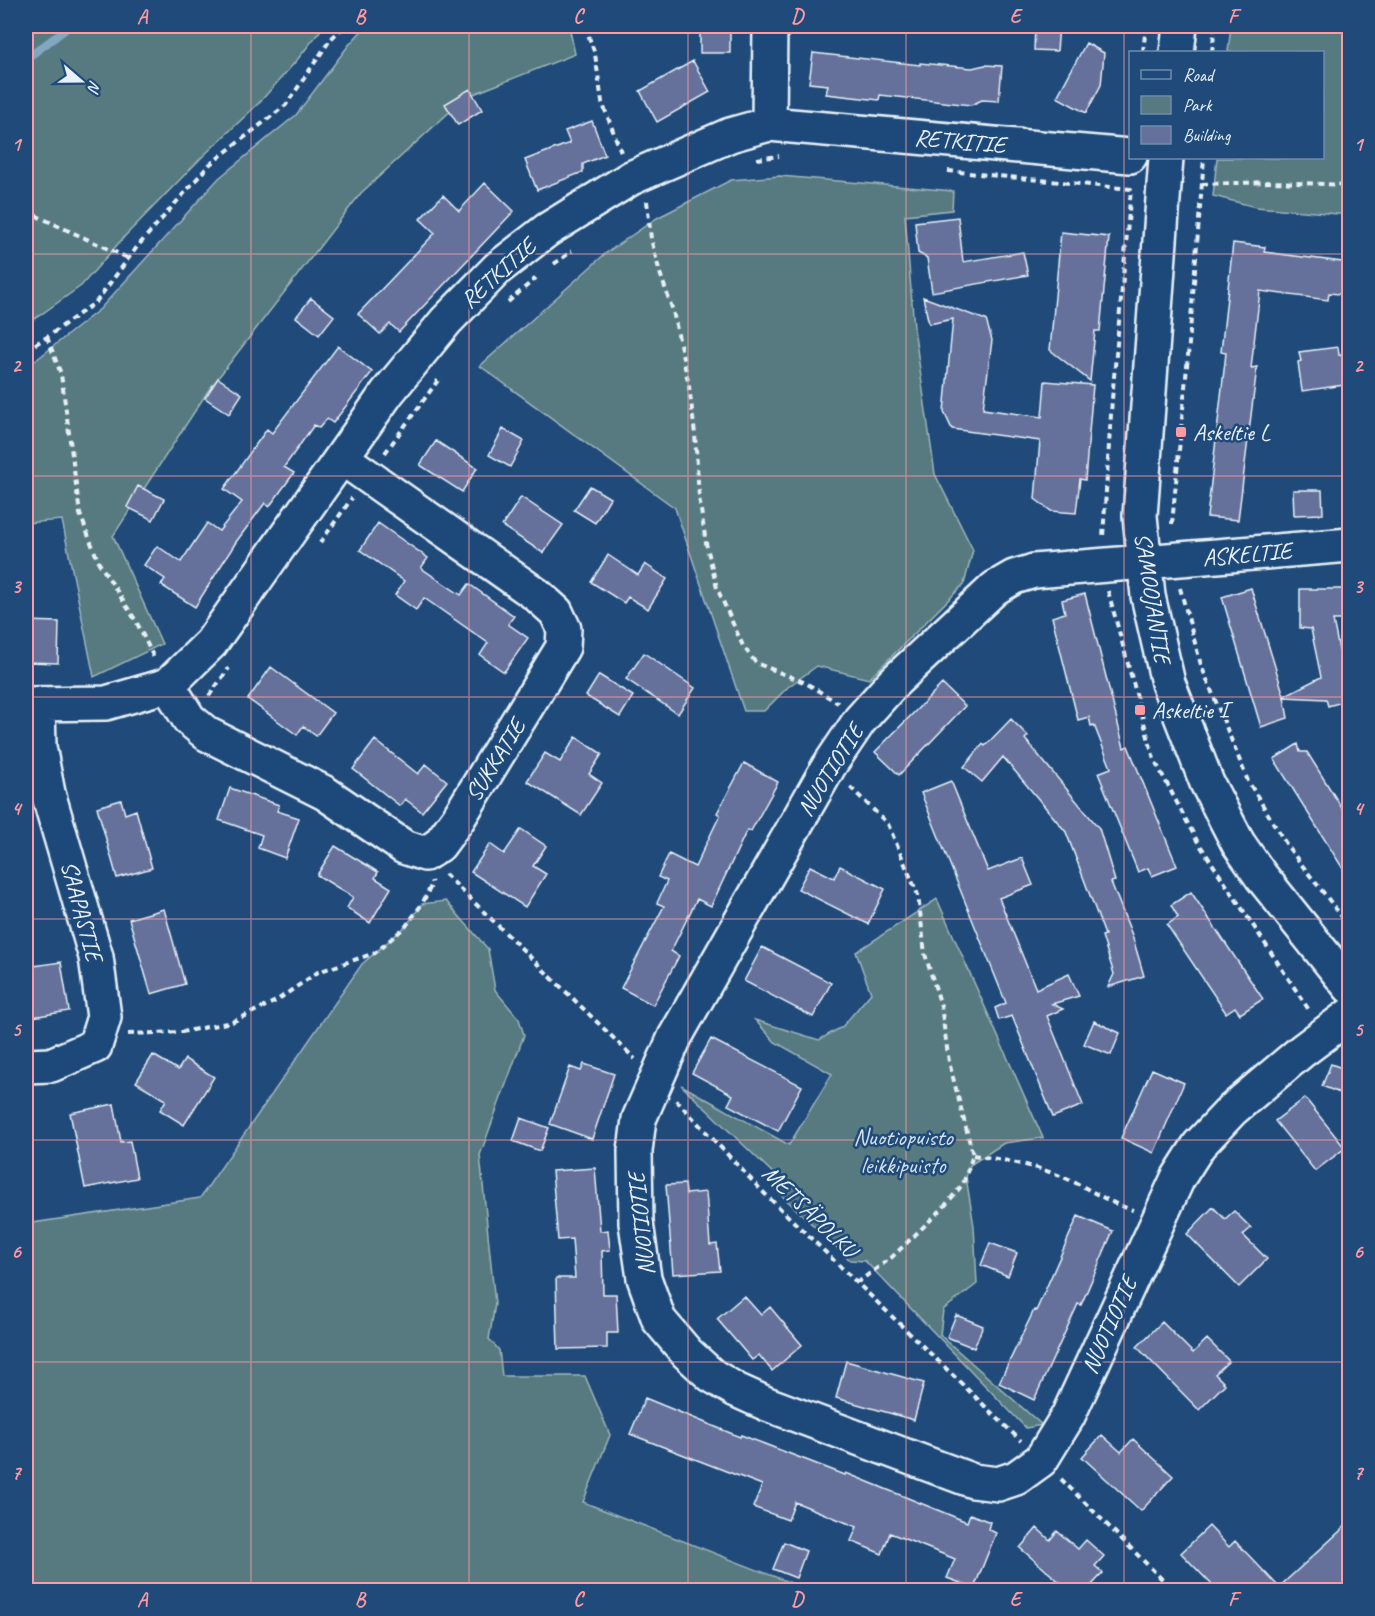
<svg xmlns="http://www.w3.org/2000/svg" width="1375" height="1616" font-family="Caveat,sans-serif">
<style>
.green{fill:#567a80;stroke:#9fb6bc;stroke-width:1.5}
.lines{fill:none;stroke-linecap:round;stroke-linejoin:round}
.stream{stroke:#82a7c0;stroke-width:8}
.building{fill:#66719b;stroke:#e8f1f8;stroke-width:1.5}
.minor-casing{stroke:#e8f1f8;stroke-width:38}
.path{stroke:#e8f1f8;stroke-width:4;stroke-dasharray:6 4.5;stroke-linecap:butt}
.minor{stroke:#1f4a7a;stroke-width:33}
.grid{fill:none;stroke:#ff9aa2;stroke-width:1.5;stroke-opacity:0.55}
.poi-dot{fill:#ff9aa2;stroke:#1f4a7a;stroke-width:2}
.labels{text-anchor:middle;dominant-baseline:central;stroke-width:5;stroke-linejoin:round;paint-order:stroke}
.street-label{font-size:24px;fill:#e8f1f8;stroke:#1f4a7a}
.poi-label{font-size:24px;fill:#e8f1f8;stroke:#1f4a7a;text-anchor:start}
.park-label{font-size:24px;fill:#d2dfe6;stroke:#1f4a7a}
.neatline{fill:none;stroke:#ff9aa2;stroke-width:2}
.grid-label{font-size:20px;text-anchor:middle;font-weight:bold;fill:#ff9aa2}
</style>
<rect width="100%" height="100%" fill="#1f4a7a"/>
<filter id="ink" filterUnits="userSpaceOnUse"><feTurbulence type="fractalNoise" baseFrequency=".0167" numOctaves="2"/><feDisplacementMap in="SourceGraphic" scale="12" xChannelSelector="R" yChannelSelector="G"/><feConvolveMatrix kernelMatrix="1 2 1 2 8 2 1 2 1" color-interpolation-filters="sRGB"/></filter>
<g filter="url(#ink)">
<path class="green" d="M 26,26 L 324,26 L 297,60 L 259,103 L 201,158 L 125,236 L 81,286 L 26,325 Z
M 366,26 L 569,26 L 575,54 L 466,97 L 361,193 L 208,391 L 113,536 L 162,644 L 94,677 L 62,520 L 26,523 L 26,368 L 100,309 L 219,178 L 296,115 L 348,46 Z
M 1231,26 L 1349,26 L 1349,215 L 1256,207 L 1213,196 L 1217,158 L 1322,158 L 1322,52 L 1228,52 Z
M 780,176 L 953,191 L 952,210 L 905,215 L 914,328 L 935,474 L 973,550 L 964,584 L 869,679 L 817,666 L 788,687 L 764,711 L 744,711 L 675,508 L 480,366 L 606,253 L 657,218 L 731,180 Z
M 937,899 L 1043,1138 L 1004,1143 L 970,1165 L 966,1177 L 974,1226 L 977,1284 L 943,1310 L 940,1335 L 1042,1425 L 1026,1428 L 865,1261 L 850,1260 L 775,1189 L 779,1179 L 681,1085 L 789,1145 L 832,1074 L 775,1042 L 755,1020 L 819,1040 L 842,1027 L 871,993 L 856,952 Z
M 446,901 L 488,949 L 495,990 L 519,1019 L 524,1035 L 480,1155 L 495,1304 L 489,1339 L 499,1350 L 502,1376 L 585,1376 L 610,1435 L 583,1502 L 809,1590 L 26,1590 L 26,1224 L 200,1198 L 362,964 L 406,926 L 422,904 Z"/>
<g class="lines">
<path class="stream" d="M 26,59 L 70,26"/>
</g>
<path class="building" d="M 700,26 L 730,26 L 730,53 L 700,53 Z
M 1035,26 L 1059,26 L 1057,51 L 1034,50 Z
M 1086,43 L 1104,53 L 1101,85 L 1086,113 L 1057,97 Z
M 813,53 L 920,65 L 920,63 L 972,68 L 985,65 L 1002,66 L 999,101 L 982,100 L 971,105 L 880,95 L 879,100 L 826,94 L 828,85 L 809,83 Z
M 693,61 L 710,92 L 657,122 L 640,91 Z
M 470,89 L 482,110 L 458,125 L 445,104 Z
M 592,121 L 605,155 L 583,164 L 583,172 L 537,190 L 525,160 L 570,143 L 565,131 Z
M 485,183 L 514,211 L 399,332 L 390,324 L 380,334 L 358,314 L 435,233 L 420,219 L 443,195 L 459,211 Z
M 958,217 L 963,262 L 1023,252 L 1028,275 L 932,292 L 927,258 L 918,253 L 915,222 Z
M 1061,232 L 1109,237 L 1100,331 L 1095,331 L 1090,381 L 1050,350 Z
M 1233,243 L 1265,247 L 1264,252 L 1350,263 L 1350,295 L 1329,293 L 1328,300 L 1260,291 L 1251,368 L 1257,367 L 1238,520 L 1207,517 L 1226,353 L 1221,352 Z
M 923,297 L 986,320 L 992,340 L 983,409 L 1042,417 L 1045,381 L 1093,385 L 1085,480 L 1080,479 L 1076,513 L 1051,511 L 1035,499 L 1040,441 L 952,429 L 944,412 L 953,319 L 929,324 Z
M 311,298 L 334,316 L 319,335 L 296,317 Z
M 338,346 L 372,372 L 333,423 L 327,419 L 319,428 L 314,425 L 284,467 L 294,473 L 269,507 L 265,503 L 236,542 L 195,607 L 161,585 L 165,579 L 144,565 L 157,546 L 181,562 L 207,523 L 219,531 L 242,502 L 224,489 L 267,429 L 272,433 Z
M 1338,347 L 1339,355 L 1350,357 L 1350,378 L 1344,379 L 1344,385 L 1302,391 L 1298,362 L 1301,361 L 1299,352 Z
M 218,378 L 242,394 L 229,414 L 205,398 Z
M 503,429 L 524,441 L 510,467 L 489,455 Z
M 436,441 L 477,468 L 462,492 L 420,465 Z
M 138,486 L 164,499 L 153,520 L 127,507 Z
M 590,486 L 610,498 L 595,523 L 574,510 Z
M 1293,490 L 1322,490 L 1323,514 L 1294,515 Z
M 521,497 L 563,525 L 543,553 L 502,526 Z
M 378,523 L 428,558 L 421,568 L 461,595 L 469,584 L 514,616 L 508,624 L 528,638 L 504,672 L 480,655 L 488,643 L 424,598 L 416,610 L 395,595 L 404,581 L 360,550 Z
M 608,555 L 638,575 L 645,564 L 667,579 L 648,609 L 628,597 L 624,603 L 591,582 Z
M 1251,588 L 1284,696 L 1321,677 L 1311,629 L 1300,628 L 1300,589 L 1350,589 L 1350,620 L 1333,620 L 1349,700 L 1328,706 L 1326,699 L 1284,697 L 1288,718 L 1261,727 L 1222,597 Z
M 1085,594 L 1124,748 L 1128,746 L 1177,866 L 1152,876 L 1148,868 L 1138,872 L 1098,773 L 1111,768 L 1094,725 L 1091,726 L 1089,717 L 1078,720 L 1052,617 L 1065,613 L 1062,600 Z
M 26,621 L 59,622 L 58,663 L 26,662 Z
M 644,653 L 695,688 L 678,714 L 626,679 Z
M 271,667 L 333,713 L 316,736 L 303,726 L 297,735 L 248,699 Z
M 599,675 L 633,696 L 620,717 L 586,696 Z
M 942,684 L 965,706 L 899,775 L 875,752 Z
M 1011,719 L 1028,736 L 1025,739 L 1099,828 L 1115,881 L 1111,882 L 1132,935 L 1144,976 L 1108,987 L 1114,974 L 1102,936 L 1105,935 L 1066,832 L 1003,757 L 982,782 L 964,767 L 983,744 L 985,746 Z
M 576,737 L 602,754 L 589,774 L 602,783 L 581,815 L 527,781 L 545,753 L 560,762 Z
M 375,740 L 418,774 L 426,764 L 447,781 L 422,812 L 405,799 L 400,806 L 353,769 Z
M 1298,744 L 1300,752 L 1307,752 L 1350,821 L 1350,880 L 1274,759 Z
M 744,763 L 778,782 L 751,831 L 747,830 L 711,906 L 697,899 L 671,951 L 679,956 L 653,1005 L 621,988 L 664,906 L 657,903 L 667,881 L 658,877 L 669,854 L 695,867 L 720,815 L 717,813 Z
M 951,781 L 988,871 L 1022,858 L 1033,885 L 999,898 L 1036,989 L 1069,974 L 1079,996 L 1052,1004 L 1063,1009 L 1047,1016 L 1083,1105 L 1053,1117 L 1012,1016 L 999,1020 L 995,1008 L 1006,1003 L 921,793 Z
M 230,788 L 279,805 L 277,811 L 299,818 L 285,858 L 258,848 L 262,835 L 219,820 Z
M 121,800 L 125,814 L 136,810 L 152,868 L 117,878 L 97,807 Z
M 521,829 L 546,846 L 533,866 L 546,874 L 525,907 L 471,872 L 490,844 L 504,854 Z
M 335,846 L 378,872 L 375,878 L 391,888 L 370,923 L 347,908 L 353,897 L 317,875 Z
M 810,866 L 834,878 L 840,866 L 885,889 L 868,924 L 798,889 Z
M 1191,892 L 1263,999 L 1240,1014 L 1235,1007 L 1226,1013 L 1167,925 L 1178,917 L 1171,905 Z
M 164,909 L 185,984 L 151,994 L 129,919 Z
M 762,947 L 831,983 L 813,1017 L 744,981 Z
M 61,962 L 69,1011 L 26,1018 L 26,978 L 28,978 L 27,967 Z
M 1094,1021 L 1120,1033 L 1111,1055 L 1084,1044 Z
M 711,1039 L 802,1086 L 778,1131 L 728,1105 L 733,1095 L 692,1073 Z
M 153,1055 L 178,1070 L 185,1059 L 214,1077 L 184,1125 L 160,1110 L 166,1100 L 136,1082 Z
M 584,1064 L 614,1074 L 592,1139 L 550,1124 L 570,1067 L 581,1071 Z
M 1331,1064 L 1350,1071 L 1350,1097 L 1322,1086 Z
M 1152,1069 L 1184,1083 L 1154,1153 L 1121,1138 Z
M 1305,1098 L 1345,1148 L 1315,1171 L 1275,1121 Z
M 114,1104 L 121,1142 L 130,1141 L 137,1178 L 85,1188 L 70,1113 Z
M 521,1118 L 549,1128 L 540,1151 L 513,1141 Z
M 595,1168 L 600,1231 L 608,1230 L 610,1250 L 602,1251 L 603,1294 L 616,1294 L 618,1333 L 607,1333 L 607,1348 L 558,1349 L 556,1278 L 575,1278 L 572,1239 L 558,1240 L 552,1171 Z
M 685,1184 L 686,1194 L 706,1192 L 710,1245 L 717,1244 L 720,1271 L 673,1274 L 666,1185 Z
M 1213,1207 L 1225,1219 L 1234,1211 L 1251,1228 L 1243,1235 L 1267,1259 L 1239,1287 L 1187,1234 Z
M 1078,1216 L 1113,1231 L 1081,1305 L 1078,1304 L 1034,1400 L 999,1383 L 1034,1310 L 1036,1311 Z
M 990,1243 L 1017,1253 L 1008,1276 L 981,1265 Z
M 744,1296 L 761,1315 L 770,1307 L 802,1345 L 772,1371 L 759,1355 L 752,1360 L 717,1319 Z
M 956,1315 L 983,1326 L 974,1348 L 947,1337 Z
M 1162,1322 L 1193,1353 L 1207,1339 L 1229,1361 L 1215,1374 L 1225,1384 L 1199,1410 L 1137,1347 Z
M 846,1361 L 924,1383 L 914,1420 L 836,1398 Z
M 645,1398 L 740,1437 L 741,1435 L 845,1475 L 846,1473 L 967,1522 L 970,1514 L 990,1522 L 988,1529 L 996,1533 L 974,1588 L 947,1578 L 955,1559 L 890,1533 L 882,1554 L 851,1541 L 857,1527 L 795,1502 L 788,1520 L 753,1507 L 762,1485 L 630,1434 Z
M 1102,1435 L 1121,1452 L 1133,1439 L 1173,1476 L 1141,1511 L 1082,1457 Z
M 1350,1522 L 1350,1581 L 1340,1590 L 1217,1590 L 1181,1553 L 1209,1526 L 1229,1547 L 1235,1541 L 1279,1587 Z
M 1037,1528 L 1050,1540 L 1057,1531 L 1078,1549 L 1086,1540 L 1104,1556 L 1095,1566 L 1103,1573 L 1087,1590 L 1069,1590 L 1020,1548 Z
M 784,1542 L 806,1551 L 796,1578 L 773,1569 Z"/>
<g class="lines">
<g class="minor-casing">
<path id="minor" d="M 1177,52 L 1180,26
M 769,124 L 770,26
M 1166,158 L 1140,516 L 1148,596 L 1168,683 L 1207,783 L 1238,843 L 1261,876 L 1350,987
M 1350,545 L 1034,571 L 1014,577 L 995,588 L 894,682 L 860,720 L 829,766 L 675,1037 L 639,1119 L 635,1151 L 636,1223 L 644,1278 L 659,1320 L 687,1353 L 711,1375 L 736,1390 L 767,1404 L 973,1481 L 998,1484 L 1016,1478 L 1041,1460 L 1068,1416 L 1178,1178 L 1199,1145 L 1232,1110 L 1302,1051 L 1350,1015
M 168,685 L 189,719 L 207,734 L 325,793 L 404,847 L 425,854 L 439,845 L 458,819 L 563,647 L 564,629 L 556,612 L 537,595 L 342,458
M 26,704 L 106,703 L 168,685 L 211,643 L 387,393 L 446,321 L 498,268 L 547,230 L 631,178 L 730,135 L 769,124 L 1130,156
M 26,1066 L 51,1065 L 95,1046 L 104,1017 L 96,957 L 48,793 L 39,747 L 38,705"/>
</g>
<path class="path" d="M 585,26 L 595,54 L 602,102 L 621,152
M 1143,52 L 1146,26
M 1212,52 L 1215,26
M 757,159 L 779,156
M 948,171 L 1131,189 L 1112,399 L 1103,537
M 1202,184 L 1272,182 L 1350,185
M 647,201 L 651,239 L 660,273 L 673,311 L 689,386 L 695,434 L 699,497 L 706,543 L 717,588 L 743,646 L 756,663 L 806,683 L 838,703
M 26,211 L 128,258
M 554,264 L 572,251
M 508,302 L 536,278
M 47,337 L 61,374 L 80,514 L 99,563 L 136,621 L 155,660
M 26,350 L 47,337 L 96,302 L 137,247 L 209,165 L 286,105 L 330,40 L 344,26
M 385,453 L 439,379
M 1172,524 L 1188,356 L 1204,158
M 320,543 L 352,498
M 1180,588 L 1201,665 L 1248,781 L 1288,847 L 1350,927
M 1108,591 L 1154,759 L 1196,839 L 1309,1010
M 209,696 L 229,668
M 850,787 L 888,824 L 918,895 L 925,954 L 941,1006 L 949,1062 L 973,1155 L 963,1184 L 943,1208 L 891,1258 L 858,1282
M 445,874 L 635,1059
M 128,1034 L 182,1032 L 232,1022 L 276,1001 L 318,972 L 375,953 L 406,926 L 422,904 L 432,884 L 431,881
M 676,1100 L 762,1191 L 1021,1441
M 973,1155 C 1004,1160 1035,1165 1065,1178 C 1089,1188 1106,1202 1133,1210
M 1061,1479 L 1173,1590"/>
<use href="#minor" class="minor"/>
</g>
</g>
<path class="grid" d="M 251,26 L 251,1590M 469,26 L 469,1590M 688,26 L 688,1590M 906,26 L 906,1590M 1124,26 L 1124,1590M 26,254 L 1350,254M 26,476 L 1350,476M 26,697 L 1350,697M 26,919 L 1350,919M 26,1140 L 1350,1140M 26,1362 L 1350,1362"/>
<g class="poi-dot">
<rect x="1175" y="426" width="12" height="12" rx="3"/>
<rect x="1134" y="704" width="12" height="12" rx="3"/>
</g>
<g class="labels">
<g class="street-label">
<text transform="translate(960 141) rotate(5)">RETKITIE</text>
<text transform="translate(498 273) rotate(-42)">RETKITIE</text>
<text transform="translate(1247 554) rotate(-5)">ASKELTIE</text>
<text transform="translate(1153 598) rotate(81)">SAMOOJANTIE</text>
<text transform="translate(495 760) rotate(-58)">SUKKATIE</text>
<text transform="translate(830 770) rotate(-58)">NUOTIOTIE</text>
<text transform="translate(82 911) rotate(75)">SAAPASTIE</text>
<text transform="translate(810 1211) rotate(44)">METSÄPOLKU</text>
<text transform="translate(641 1224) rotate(-96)">NUOTIOTIE</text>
<text transform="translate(1109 1325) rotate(-66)">NUOTIOTIE</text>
</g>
<g class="poi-label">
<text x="1193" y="432">Askeltie L</text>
<text x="1152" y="710">Askeltie I</text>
</g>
<g class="park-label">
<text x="903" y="1137">Nuotiopuisto<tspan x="903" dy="28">leikkipuisto</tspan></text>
</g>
</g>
<rect width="1375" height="1616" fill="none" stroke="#1f4a7a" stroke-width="66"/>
<rect x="1129" y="51" width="195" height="108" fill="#1f4a7a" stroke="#6f8dac" stroke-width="1.5"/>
<rect x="1141" y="70" width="30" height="9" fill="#1f4a7a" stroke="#6f8dac" stroke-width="1.5"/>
<text x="1183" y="81" font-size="18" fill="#e8f1f8">Road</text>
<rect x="1141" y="96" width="30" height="18" fill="#567a80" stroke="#6f8dac" stroke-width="1.5"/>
<text x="1183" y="111" font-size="18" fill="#e8f1f8">Park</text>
<rect x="1141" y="126" width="30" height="18" fill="#66719b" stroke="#6f8dac" stroke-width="1.5"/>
<text x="1183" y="141" font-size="18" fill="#e8f1f8">Building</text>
<g transform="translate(81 81) rotate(110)" stroke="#1f4a7a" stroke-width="4.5" paint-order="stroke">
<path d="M0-4.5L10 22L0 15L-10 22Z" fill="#e8f1f8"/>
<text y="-9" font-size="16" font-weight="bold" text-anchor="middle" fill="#e8f1f8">N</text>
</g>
<rect x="33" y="33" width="1309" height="1550" class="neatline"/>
<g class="grid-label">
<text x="142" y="23">A</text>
<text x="360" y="23">B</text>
<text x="578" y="23">C</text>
<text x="797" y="23">D</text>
<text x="1015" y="23">E</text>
<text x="1233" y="23">F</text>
<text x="16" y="151">1</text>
<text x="1358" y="151">1</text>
<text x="16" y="372">2</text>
<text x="1358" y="372">2</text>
<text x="16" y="593">3</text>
<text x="1358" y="593">3</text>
<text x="16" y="815">4</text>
<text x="1358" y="815">4</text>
<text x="16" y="1036">5</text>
<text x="1358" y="1036">5</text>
<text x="16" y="1258">6</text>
<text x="1358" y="1258">6</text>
<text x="16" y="1479">7</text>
<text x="1358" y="1479">7</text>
<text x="142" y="1606">A</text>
<text x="360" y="1606">B</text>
<text x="578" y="1606">C</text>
<text x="797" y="1606">D</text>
<text x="1015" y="1606">E</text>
<text x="1233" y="1606">F</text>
</g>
</svg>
